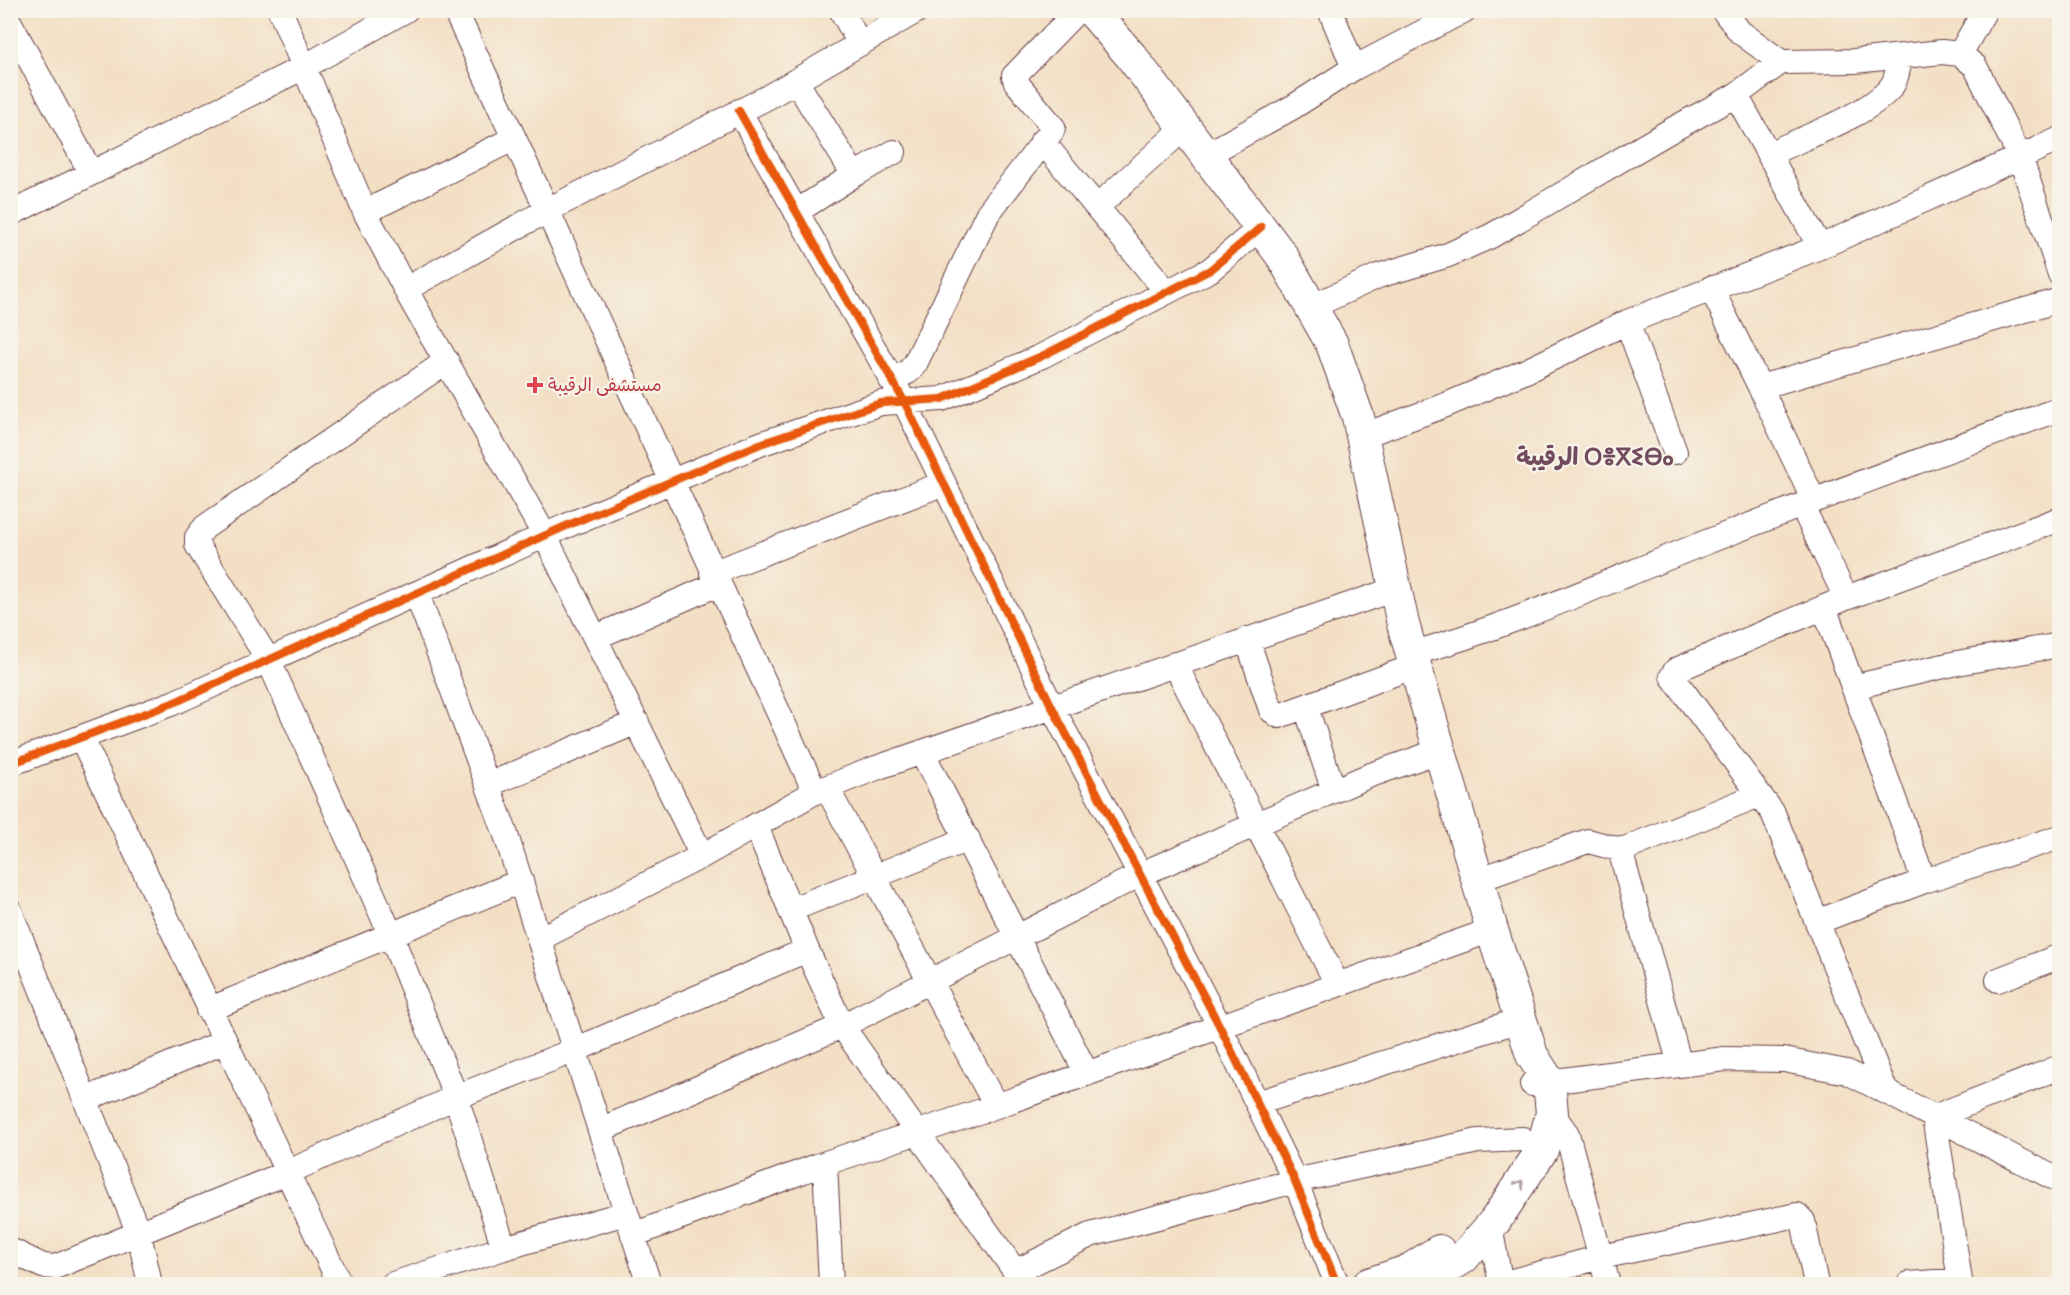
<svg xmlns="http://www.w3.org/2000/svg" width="2070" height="1295" font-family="Itim,'Playpen Sans Arabic','Noto Sans Tifinagh',sans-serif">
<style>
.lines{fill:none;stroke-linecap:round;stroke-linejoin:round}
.minor-casing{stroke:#633c42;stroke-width:26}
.major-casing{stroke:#633c42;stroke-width:34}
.minor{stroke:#fff;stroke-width:24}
.major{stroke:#fff;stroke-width:32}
.cycleway-casing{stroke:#f7f3e8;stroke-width:11}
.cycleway{stroke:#e8590c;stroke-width:8}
.oneway{stroke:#ae9aa0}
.health-dot{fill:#e0444e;stroke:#f7f3e8;stroke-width:2}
.labels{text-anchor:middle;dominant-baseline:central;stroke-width:4.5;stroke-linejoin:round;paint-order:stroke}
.health-label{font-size:18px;fill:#be3a42;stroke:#f7f3e8;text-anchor:start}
.district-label{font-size:24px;font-weight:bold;fill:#734b5f;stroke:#f7f3e8}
</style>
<rect width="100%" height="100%" fill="#f7f3e8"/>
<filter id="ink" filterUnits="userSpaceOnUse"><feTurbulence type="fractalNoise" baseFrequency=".0167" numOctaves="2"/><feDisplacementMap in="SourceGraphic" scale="12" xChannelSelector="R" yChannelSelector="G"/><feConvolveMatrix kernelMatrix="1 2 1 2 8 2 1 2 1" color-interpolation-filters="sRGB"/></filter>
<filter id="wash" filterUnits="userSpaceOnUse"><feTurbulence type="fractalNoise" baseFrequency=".008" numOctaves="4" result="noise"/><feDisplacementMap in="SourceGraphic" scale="24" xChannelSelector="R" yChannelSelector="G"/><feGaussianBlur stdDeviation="1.35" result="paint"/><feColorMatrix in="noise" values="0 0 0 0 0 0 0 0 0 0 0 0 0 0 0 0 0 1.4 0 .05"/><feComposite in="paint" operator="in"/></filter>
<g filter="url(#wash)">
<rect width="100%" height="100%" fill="#f3dfc4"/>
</g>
<g filter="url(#ink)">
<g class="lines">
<g class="minor-casing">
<path id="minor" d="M 280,10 L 365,212 L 409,296 L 545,536 L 702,856
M 455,10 L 815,792
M 841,10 L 860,44
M 1330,10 L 1354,68
M 1723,10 L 1740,32 L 1781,62 L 1854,61 L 1942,52 L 1960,54 L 1975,66 L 2020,157 L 2060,274
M 10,23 L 91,173
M 1960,54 L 1985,10
M 796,81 L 854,175 L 796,212
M 1736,95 L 1820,247
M 739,111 L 904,401 L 1052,707 L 1219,1025 L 1295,1181 L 1337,1284
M 1042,141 L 1167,292
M 1769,154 C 1802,138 1869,115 1891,87 C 1897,80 1898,66 1901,57
M 1206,155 L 1293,107 L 1354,68 L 1465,10
M 854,175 L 894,152
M 1098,206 L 1185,127
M 365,212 L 513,139
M 10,214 L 304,67 L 406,10
M 1711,288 L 1760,387
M 406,289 L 546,211 L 768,97 L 918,10
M 1311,307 L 1378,276 L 1448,255 L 1491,236 L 1668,132 L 1736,95 L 1781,62
M 1627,322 L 1675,452
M 447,361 L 205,527 L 197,537 L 197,545 L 269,661 L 390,933 L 456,1097 L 504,1248
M 891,380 L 908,372 L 915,364 L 988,213 L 1052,131 L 1053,127 L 1016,82 L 1014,76 L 1078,10
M 1362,436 L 1446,405 L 1526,371 L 1627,322 L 1820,247 L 2060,139
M 1814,501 L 1760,387 L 2060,300
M 1802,506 L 1846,598
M 712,573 L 942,484
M 417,594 L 505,832 L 649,1284
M 1824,607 L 1924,881
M 596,637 L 718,584
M 1247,639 L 1271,710 L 1279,716 L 1415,666
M 1411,654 C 1510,626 1604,583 1699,545 C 1819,498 1939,453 2060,409
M 1175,664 L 1337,984
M 1853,687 L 1957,663 L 2060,645
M 1306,708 L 1334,791
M 82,739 L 340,1284
M 922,752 L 1087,1074
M 10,764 L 173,703 L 566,526 L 760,444 L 881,403 L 942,399 L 1042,356 L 1210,270 L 1261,227
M 488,785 L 637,722
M 827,788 L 996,1106
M 756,826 L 807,950 L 842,1026 L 1024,1284
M 1620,850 L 1680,1065
M 1477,880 L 1588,841 L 1622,850 L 1759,795
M 790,910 L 968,839
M 10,911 L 139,1234 L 150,1284
M 1817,922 L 1924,881 L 2060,837
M 539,939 L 702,856 L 815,792 L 876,768 L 1395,589
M 1998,980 L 2060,956
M 208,1010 L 521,881
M 1532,1084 L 1725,1059 L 1784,1060 L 1847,1072 L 2060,1181
M 1886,1092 L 1773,813 L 1672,676 L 1676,670 L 1846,598 L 2060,519
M 86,1099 L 224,1042
M 1257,1103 L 1520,1020
M 1552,1113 L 1567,1134 L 1608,1284
M 600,1130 L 842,1026 L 1141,874 L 1368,776 L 1439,751
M 825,1164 L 831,1284
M 1490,1227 L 1501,1284 L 1601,1257 L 1797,1215 L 1803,1221 L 1816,1284
M 633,1235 L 817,1166 L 996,1106 L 1492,930
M 10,1250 L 43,1266 L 55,1267 L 286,1173 L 456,1097 L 575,1050 L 807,950
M 1015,1272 L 1090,1235 L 1295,1181 L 1478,1141 L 1523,1139
M 1960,1280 L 1934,1117 L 2060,1067
M 393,1284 L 504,1248 L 626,1213
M 1909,1284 L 1960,1280 L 1961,1284"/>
</g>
<g class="major-casing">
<path id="major" d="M 1091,10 L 1131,56 L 1282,256 L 1332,344 L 1358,417 L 1403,624 L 1492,930 L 1532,1055 L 1549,1082 L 1552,1113 L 1542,1150 L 1495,1221 L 1463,1258 L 1422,1284
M 1369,1284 L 1408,1271 L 1439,1251"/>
</g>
<use href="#minor" class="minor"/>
<use href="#major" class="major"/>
<g class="cycleway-casing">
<path id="cycleway" d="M 739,111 L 904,401 L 1052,707 L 1219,1025 L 1295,1181 L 1337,1284
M 10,764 L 173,703 L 566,526 L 760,444 L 881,403 L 942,399 L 1042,356 L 1210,270 L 1261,227"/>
</g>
<use href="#cycleway" class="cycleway"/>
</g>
<defs><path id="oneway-chevron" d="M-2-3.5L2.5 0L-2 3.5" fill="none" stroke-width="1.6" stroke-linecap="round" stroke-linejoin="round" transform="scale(1.5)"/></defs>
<use class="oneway" href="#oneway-chevron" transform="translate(1520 1184) rotate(-57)"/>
</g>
<path class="health-dot" d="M532 376h6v6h6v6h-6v6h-6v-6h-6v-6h6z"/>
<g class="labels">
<g class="health-label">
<text x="548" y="385">مستشفى الرقيبة</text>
</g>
<g class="district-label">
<text x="1595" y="456">الرقيبة ⵔⴻⴳⵉⴱⴰ</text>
</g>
</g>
<rect width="2070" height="1295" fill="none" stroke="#f7f3e8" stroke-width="36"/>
</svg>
